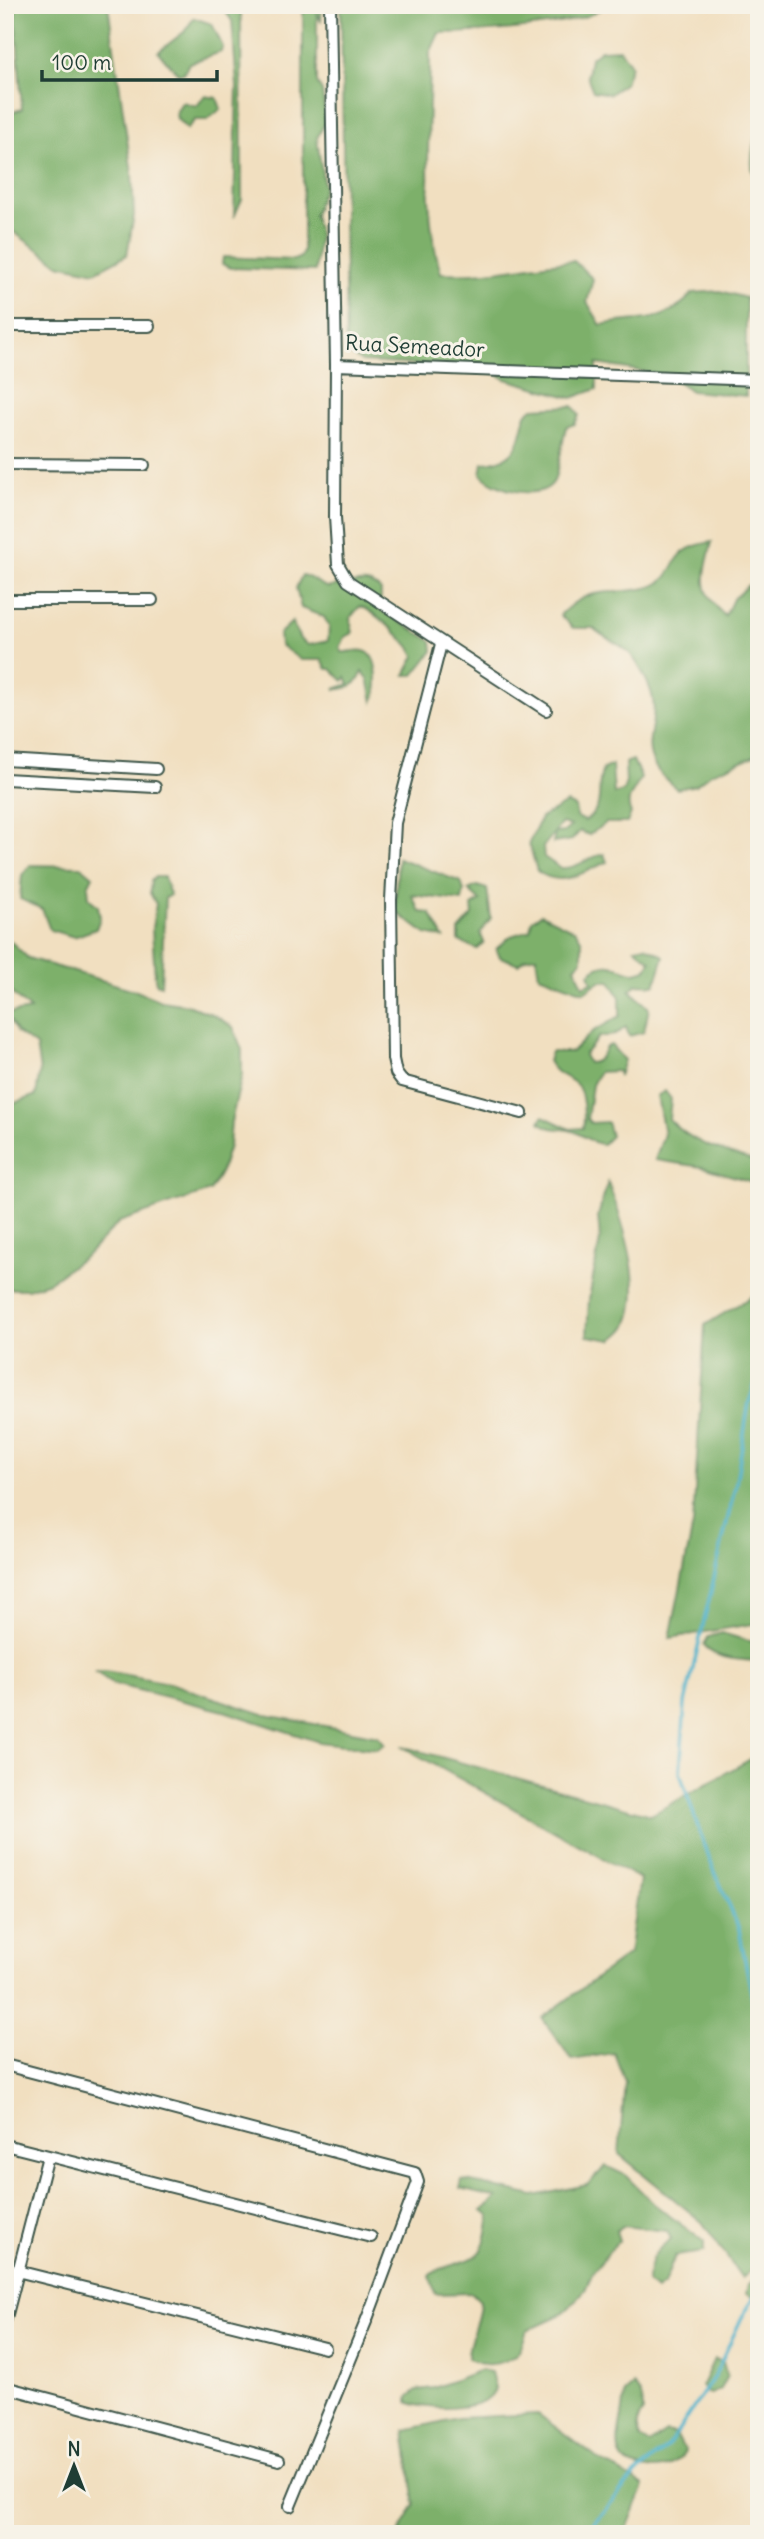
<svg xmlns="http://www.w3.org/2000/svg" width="764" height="2539" font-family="Delius,sans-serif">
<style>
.forest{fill:#7db06b;stroke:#4e7650;stroke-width:2}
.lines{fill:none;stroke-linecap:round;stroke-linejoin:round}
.stream{stroke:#4bb1ca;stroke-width:3.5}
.minor-casing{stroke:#3e5549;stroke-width:14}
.minor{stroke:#fff;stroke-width:10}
.labels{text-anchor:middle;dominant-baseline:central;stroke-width:6;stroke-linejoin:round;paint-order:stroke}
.street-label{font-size:21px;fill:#1f3d34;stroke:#f7f3e8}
</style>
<rect width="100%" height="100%" fill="#f7f3e8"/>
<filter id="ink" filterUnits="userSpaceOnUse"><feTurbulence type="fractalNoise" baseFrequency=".0143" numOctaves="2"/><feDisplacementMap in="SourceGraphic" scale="14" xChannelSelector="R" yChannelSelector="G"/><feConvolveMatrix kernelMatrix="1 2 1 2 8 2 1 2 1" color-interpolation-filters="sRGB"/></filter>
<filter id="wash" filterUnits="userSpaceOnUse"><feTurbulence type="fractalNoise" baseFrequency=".00686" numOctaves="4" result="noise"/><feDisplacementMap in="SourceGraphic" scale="28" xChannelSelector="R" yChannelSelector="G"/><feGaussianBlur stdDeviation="1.57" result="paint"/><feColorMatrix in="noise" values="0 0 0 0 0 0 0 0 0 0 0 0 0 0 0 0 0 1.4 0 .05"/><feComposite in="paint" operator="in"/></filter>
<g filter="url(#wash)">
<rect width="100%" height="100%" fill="#f1dfc0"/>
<path class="forest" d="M 15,5 L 108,5 L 132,174 L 134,215 L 127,255 L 95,272 L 59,264 L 5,226 L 5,114 L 22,109 Z
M 209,5 L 254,5 L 241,11 L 242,199 L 234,217 L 237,86 L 232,21 L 223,8 Z
M 303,5 L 322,5 L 321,22 L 317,13 L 317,83 L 322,91 L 326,121 L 317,138 L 324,187 L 314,215 L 319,234 L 315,271 L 231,268 L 222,264 L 223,257 L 294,260 L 301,257 L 303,251 Z
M 341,5 L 605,5 C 589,28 470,33 439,33 L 430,53 C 430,123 421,208 441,273 C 487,276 529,264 574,261 L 593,279 L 587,302 L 601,325 C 642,316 662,327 693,293 L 720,291 L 746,298 L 746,396 L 691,391 L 670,376 L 597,364 L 597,389 L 572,398 L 506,379 L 485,368 L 362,362 L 346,351 Z
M 194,18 L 212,24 L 223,47 L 221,52 L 189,63 L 184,73 L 178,73 L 158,52 L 184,32 Z
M 620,49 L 631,65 L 625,83 L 610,94 L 593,91 L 587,76 L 590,58 L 601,50 Z
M 204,96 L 217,98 L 221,109 L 207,120 L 195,120 L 187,129 L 177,119 L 176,113 L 182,102 L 197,106 Z
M 759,131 L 759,176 L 756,177 C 748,170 753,139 759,131 Z
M 759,323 L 759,400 C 747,383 752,343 759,323 Z
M 573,406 L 579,415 L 575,424 L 566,427 C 564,435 557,475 554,481 C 542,503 492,489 481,474 L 483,463 C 518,460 519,444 526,414 L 533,408 Z
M 712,542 C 704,577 697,589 725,616 L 733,599 L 748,585 L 759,592 L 759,754 L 711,773 L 696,785 L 677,789 C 624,749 667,729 649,686 C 644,675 634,656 625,649 C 615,641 605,639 593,628 L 573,628 L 560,615 C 594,581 611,598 650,587 C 683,577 662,549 712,542 Z
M 302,575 C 312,577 319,585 327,587 C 331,588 335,585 339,585 C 354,585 369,577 381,591 L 380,610 L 432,641 L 433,651 L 414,675 L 405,675 L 415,656 C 411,643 373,611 360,606 L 350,618 L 353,633 L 345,637 L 340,648 L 342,652 C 349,653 357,649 364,651 C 380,655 379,691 373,702 L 368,678 L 362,672 C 360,684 346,690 335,689 L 349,684 L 346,677 L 343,681 L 331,669 L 327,669 L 322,660 L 301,660 L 280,645 L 279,634 L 292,622 L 300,639 L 308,645 L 328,641 L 329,626 L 324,617 L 301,608 L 296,588 Z
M 633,760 L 641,778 C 634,792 624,799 631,814 L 627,823 L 606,823 L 589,835 L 580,831 L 572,840 L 553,843 L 555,833 L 564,832 L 571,826 L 562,823 L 543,847 L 544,857 L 560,868 C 579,869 587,857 604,854 L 607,862 C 583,872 561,889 537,871 L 529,843 L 541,818 L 567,803 L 575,807 L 577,817 L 585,821 C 608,804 594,790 603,769 L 612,765 L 614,794 L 623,791 L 626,782 L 625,763 Z
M 398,858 L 461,882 L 464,891 L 462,901 L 412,895 L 420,912 L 430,913 L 444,938 L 426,934 L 395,911 Z
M 31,865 L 81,866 L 93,876 L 88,886 L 89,898 L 98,906 L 100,918 L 96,929 L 74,937 L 50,930 L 42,909 L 20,899 L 22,875 Z
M 155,877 L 164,877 L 170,895 L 165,898 L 161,985 L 156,983 L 155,978 L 152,928 L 156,904 L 150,893 L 151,881 Z
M 477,886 L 487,889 L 491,918 L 480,933 L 484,942 L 477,949 L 459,941 L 459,931 L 473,915 L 472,906 L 480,901 L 468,890 Z
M 541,914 L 576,931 L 582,941 L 582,960 L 575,967 L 583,986 L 592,982 L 589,973 C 608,957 616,968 636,973 L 646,970 L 651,961 L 635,948 L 645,946 L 664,956 L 655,985 L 637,984 L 630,990 L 649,1008 L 644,1032 L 629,1036 L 626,1027 L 615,1035 L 599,1037 L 584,1055 L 588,1063 C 599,1063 602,1055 606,1047 L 611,1045 L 624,1060 L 619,1076 L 618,1071 L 599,1072 L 592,1085 L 587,1119 L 591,1123 L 607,1122 L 611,1136 L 603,1144 C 590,1144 584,1134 572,1131 C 560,1127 551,1132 540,1122 L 543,1116 L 570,1129 L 583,1128 C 585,1118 584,1090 575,1083 C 564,1075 555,1075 548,1061 L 551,1052 L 572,1052 L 592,1032 L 620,1016 L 620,997 L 610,981 L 600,981 L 584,992 L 539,975 L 536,956 L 526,958 L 519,964 L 500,957 L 496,949 L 511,936 L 530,930 L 532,920 Z
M 5,936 L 28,958 L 134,990 L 161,1001 L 187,1005 L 212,1014 L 233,1027 L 242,1050 L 242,1075 L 231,1122 L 229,1146 L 221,1171 L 210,1191 L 119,1222 L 87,1255 L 49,1282 L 28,1289 L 5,1289 L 5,1107 L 36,1095 L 40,1071 L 36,1046 L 17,1033 L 6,1014 L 30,1010 L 5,987 Z
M 665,1091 L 671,1099 L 669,1119 C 693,1146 727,1152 759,1163 L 759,1184 L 702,1167 L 655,1160 L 664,1134 L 657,1096 Z
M 608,1182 C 622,1220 646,1287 627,1325 C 625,1331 617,1336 612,1340 L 587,1336 L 589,1299 L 600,1240 L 598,1216 Z
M 759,1292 L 759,1623 L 670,1638 L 693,1525 L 705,1325 Z
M 722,1633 L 759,1644 L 759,1661 C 742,1660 716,1660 704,1646 L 708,1637 Z
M 105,1671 L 169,1683 L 266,1715 L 378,1736 L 385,1744 L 377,1749 L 319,1742 L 224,1711 L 113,1684 L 96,1672 Z
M 401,1746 L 651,1815 L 758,1755 L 759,2264 L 742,2278 L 702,2222 L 619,2154 L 625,2082 L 614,2053 L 572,2060 L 542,2018 L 629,1954 L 640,1879 Z
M 606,2166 L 625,2175 L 654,2204 L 704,2242 L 704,2252 L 675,2256 L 664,2284 L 656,2290 L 648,2283 C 648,2261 653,2252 671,2239 L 667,2231 L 623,2226 L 616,2231 L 619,2240 L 593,2272 L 585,2290 L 564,2313 L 527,2330 C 524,2338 522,2350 515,2355 C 502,2365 480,2368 468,2358 C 468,2338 480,2321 480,2301 L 472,2293 L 435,2294 L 430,2276 C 443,2262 474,2266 482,2248 C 487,2239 488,2226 490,2216 L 482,2211 L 497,2198 L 460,2189 L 462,2180 L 534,2196 L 587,2185 Z
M 759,2279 L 759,2300 L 746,2294 L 748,2284 Z
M 714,2359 L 723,2362 L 727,2376 L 720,2389 L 711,2394 L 707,2393 L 702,2385 Z
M 481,2370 L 491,2372 L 495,2388 C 490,2412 426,2411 408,2402 L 408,2397 L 417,2390 L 434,2388 Z
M 633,2386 C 642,2394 643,2400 643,2412 C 636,2421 637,2427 640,2438 L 649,2444 L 666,2432 L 676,2434 L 685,2452 C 678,2464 666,2469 652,2469 C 599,2469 624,2427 625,2393 Z
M 538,2414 L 598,2459 L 644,2486 L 625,2534 L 399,2534 L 415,2504 L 405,2430 L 458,2418 Z"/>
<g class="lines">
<path class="stream" d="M 759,1374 L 749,1402 L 736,1483 L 685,1703 L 680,1773 L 705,1848 L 739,1929 L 759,2033
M 584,2534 L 635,2475 L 669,2445 L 715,2375 L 742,2317 L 759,2290"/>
</g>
</g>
<g filter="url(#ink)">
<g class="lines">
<g class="minor-casing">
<path id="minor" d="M 330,5 L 336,365 L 759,380
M 5,326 L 149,326
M 336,365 L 335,517 L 338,564 L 348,581 L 546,710
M 5,464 L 144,465
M 5,600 L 152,600
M 441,644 L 395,823 L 391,900 L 393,1059 L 396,1073 L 402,1081 L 522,1113
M 5,760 L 156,769
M 5,779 L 155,787
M 5,2065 L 415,2173 L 418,2182 L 367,2319 L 290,2506
M 5,2145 L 371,2237
M 5,2268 L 325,2348
M 5,2322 L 48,2156
M 5,2387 L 279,2460"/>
</g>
<use href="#minor" class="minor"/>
</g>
</g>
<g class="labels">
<g class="street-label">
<text transform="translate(415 346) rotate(3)">Rua Semeador</text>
</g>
</g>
<rect width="764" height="2539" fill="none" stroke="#f7f3e8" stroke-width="28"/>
<g transform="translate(74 2466)" stroke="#f7f3e8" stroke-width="5" paint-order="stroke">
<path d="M0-5L12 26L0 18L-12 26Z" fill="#1f3d34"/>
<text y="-10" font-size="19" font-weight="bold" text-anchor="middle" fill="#1f3d34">N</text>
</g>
<path d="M42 70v10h175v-10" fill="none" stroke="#1f3d34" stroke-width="3.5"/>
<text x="52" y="70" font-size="21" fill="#1f3d34" stroke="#f7f3e8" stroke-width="5" paint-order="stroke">100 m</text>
</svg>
